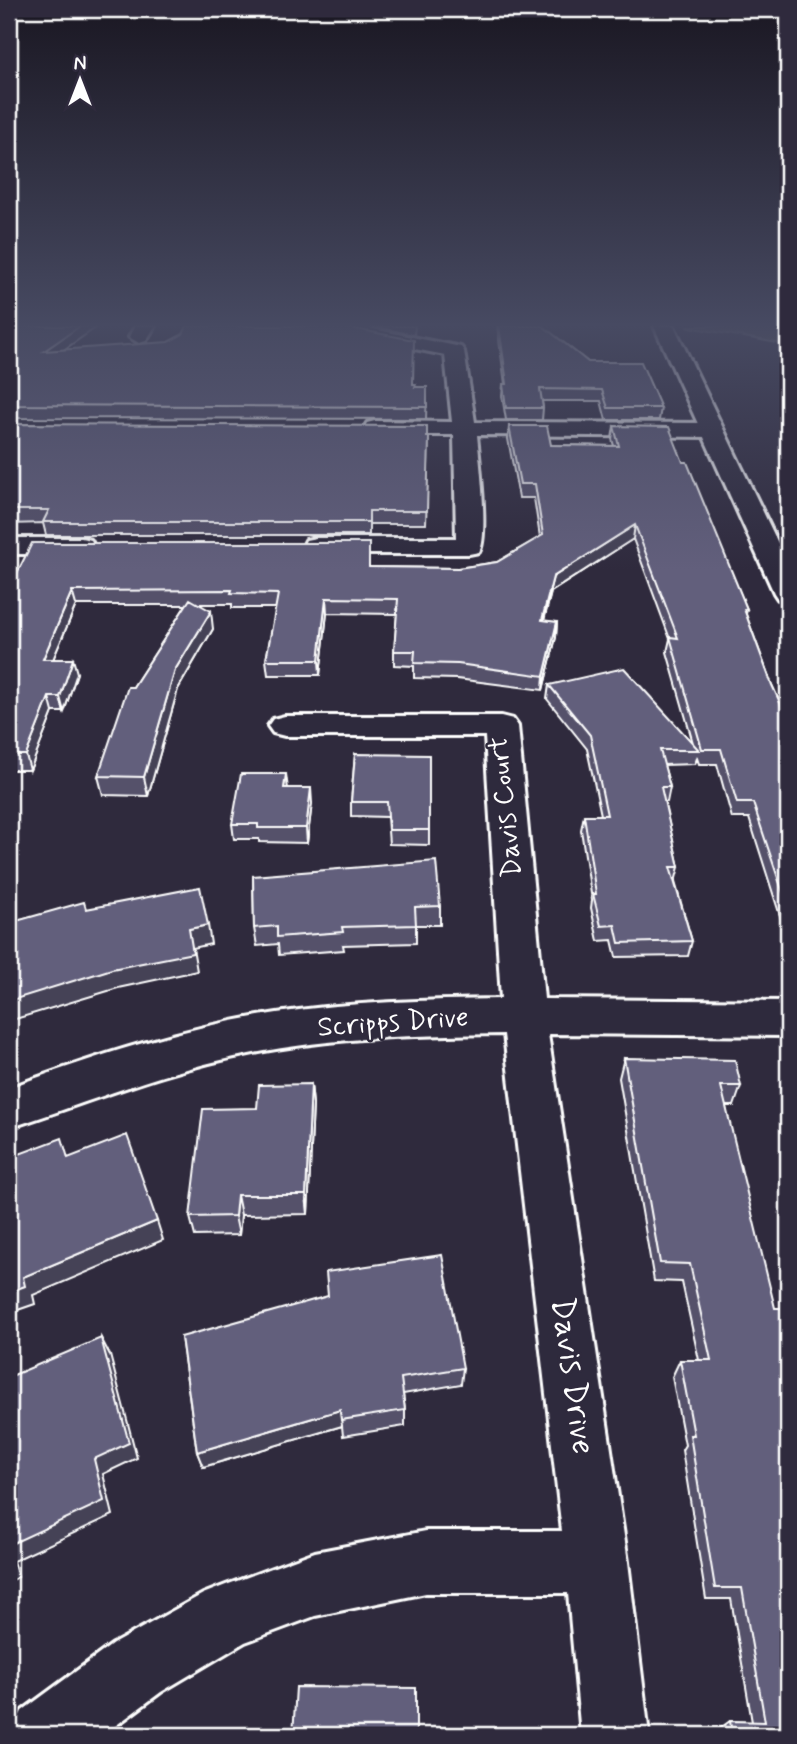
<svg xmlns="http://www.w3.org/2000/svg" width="797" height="1744" font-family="Mynerve,sans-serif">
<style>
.green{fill:#676859;stroke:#b3b4ac;stroke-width:2}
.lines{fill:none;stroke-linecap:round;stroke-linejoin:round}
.street-casing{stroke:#fff;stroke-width:6}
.secondary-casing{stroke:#fff;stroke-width:6}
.street{fill:#2f2a3d;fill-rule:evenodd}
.secondary{fill:#2f2a3d;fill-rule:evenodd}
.wall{fill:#54516b;stroke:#fff;stroke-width:2}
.shaded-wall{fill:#454257;stroke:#fff;stroke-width:2}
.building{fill:#625e7c;stroke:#fff;stroke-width:2}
.labels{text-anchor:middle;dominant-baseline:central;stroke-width:5;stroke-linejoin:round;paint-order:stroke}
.street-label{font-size:28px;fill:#fff;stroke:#2f2a3d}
.near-street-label{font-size:33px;fill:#fff;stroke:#2f2a3d}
</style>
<rect width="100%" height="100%" fill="#2f2a3d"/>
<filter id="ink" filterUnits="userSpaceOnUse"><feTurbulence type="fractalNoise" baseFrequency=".0143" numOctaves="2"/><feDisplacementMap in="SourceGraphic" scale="14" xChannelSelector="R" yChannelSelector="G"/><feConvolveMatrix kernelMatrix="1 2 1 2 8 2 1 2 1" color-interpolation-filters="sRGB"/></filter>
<g filter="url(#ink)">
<path class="green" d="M 688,326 L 788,326 L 788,345 L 689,327 Z"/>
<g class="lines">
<g class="street-casing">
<path id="street" d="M 135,326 L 155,326 L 146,341 L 139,343 L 129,337 Z
M 318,326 L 358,326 L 461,347 L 464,351 L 475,422 L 712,423 L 720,425 L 723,430 L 720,435 L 712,437 L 477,435 C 479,457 489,537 479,552 L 469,554 L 316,554 L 306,552 L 303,546 L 306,540 L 316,538 L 456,538 L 454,435 L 375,435 L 367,433 L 364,428 L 367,423 L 375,421 L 452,422 L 445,355 L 328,332 Z
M 9,538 L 81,538 L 91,540 L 94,546 L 91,552 L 81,554 L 9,554 Z
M 285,716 L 501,716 L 513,719 L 518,726 L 544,999 L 788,1001 L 788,1036 L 548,1034 L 628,1562 L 649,1735 L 581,1735 L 568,1593 L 426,1593 L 315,1616 L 245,1642 L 161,1692 L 103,1735 L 11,1735 L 22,1711 L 113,1644 L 203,1594 L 226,1585 L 315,1552 L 426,1531 L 562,1531 L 504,1034 C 419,1035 333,1037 249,1054 C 166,1070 89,1102 9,1128 L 9,1088 C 95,1056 185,1027 277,1013 C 351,1002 426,1000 501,999 L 485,736 L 285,736 L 273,733 L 268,726 L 273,719 Z"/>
</g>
<g class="secondary-casing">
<path id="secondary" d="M 654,326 L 674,326 L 788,564 L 788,602 L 778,599 L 774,593 Z"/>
</g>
<use href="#street" class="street"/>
<use href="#secondary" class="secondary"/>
</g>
<path class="wall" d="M 9,326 L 98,326 L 65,349 L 413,384 L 415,387 L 427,387 L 426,419 L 9,418 Z
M 372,326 L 415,326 L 414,335 Z
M 497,326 L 543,326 L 588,362 L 661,408 L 659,420 L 606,420 L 601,401 L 542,401 L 543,408 L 542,420 L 506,420 L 502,396 L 503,384 L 505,384 Z
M 9,424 L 429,437 L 426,524 L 369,524 L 369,535 L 46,535 L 43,523 L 9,524 Z
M 509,426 L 551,445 L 614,446 L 612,439 L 614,426 L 683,462 L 747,609 L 746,614 L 772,685 L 788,720 L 788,941 L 749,818 L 732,818 L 717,764 L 699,764 L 697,758 L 695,764 L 664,765 L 670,787 L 667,802 L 664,802 L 679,867 L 675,882 L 692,941 L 688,956 L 616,957 L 612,940 L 598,941 L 591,908 L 592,900 L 581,830 L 584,815 L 601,815 L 587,749 L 547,699 L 549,685 L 693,743 L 667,652 L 670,639 L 633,539 L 551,592 L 544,621 L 557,622 L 556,637 L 543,690 L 457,679 L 414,678 L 414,666 L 394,665 L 394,651 L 397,614 L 327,613 L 320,675 L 268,675 L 266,660 L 276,608 L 232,608 L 232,604 L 200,604 L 213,629 L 178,689 L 148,796 L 103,795 L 98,776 L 133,687 L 186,605 L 76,605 L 53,659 L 77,673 L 64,712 L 53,712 L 30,770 L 11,770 L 9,776 L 9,589 L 369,567 L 458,568 L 497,562 L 540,537 L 534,498 L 519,498 L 508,439 Z
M 355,754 L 429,830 L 429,845 L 389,844 L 387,817 L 351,816 L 351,802 Z
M 287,788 L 312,803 L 307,843 L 259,842 L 259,839 L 234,839 L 232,824 Z
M 253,876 L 440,906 L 440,925 L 416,925 L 416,943 L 343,945 L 344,950 L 279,955 L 278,944 L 257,946 L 254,928 Z
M 624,1058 L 741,1086 L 734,1106 L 726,1106 L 788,1735 L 720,1735 L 719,1729 L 730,1721 L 752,1722 L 731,1599 L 706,1599 L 682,1450 L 685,1445 L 672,1377 L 680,1360 L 699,1360 L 682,1282 L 654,1281 L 619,1078 Z
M 311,1084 L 313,1104 L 308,1214 L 241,1215 L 239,1235 L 195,1236 L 190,1217 L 257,1108 Z
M 181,1337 L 463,1368 L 461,1384 L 403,1394 L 405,1410 L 405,1426 L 343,1436 L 342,1426 L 203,1467 L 197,1452 Z"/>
<path class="shaded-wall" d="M 80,326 L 98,326 L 46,362 L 44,351 Z
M 635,525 L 633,539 L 551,592 L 540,635 L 542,620 L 553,577 Z
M 72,591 L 76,605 L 47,674 L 43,659 Z
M 326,598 L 327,613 L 320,675 L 319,660 Z
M 211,611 L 213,629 L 178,689 L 148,796 L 144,777 L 175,670 Z
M 557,622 L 556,637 L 543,690 L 544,676 Z
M 73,659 L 77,673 L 64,712 L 60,697 Z
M 49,697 L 53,712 L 30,770 L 26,755 Z
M 286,774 L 288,789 L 284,788 Z
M 311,788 L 312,803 L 307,843 L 306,828 Z
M 208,925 L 211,944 L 193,948 L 197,971 L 118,988 L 9,1021 L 9,1001 L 189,929 Z
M 311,1084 L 313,1104 L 308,1214 L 306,1195 Z
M 237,1195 L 241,1215 L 239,1235 L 235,1216 Z
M 157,1221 L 163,1240 L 33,1295 L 35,1304 L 9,1313 L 9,1292 L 23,1277 Z
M 101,1338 L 110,1355 L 137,1458 L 103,1474 L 113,1515 L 13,1561 L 18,1577 L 9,1582 L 9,1545 L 94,1459 Z
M 340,1410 L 342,1426 L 203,1467 L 197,1452 Z"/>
<path class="building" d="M 9,326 L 80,326 L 44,351 L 168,342 L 183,334 L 187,326 L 340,326 L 414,340 L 413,384 L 416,384 L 415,387 L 427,387 L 427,407 L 9,405 Z
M 499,326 L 543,326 L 588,362 L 641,362 L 661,408 L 608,408 L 602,390 L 540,389 L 543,408 L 506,408 L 503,384 L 507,384 Z
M 9,424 L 427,426 L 427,437 L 429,437 L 427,511 L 369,511 L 369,522 L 43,522 L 49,510 L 9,510 Z
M 509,426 L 547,426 L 551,445 L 619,446 L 614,426 L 669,427 L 683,462 L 687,462 L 747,609 L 744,609 L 772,685 L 788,720 L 788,908 L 753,803 L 737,803 L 721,749 L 702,749 L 670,637 L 678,638 L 635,525 L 553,577 L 542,620 L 557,622 L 544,676 L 458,664 L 414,663 L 415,651 L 394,651 L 398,599 L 326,598 L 319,660 L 266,660 L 278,594 L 231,593 L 232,590 L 72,591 L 43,659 L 73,659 L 60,697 L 49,697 L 26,755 L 9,755 L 9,606 L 11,602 L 9,602 L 9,589 L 32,543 L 369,543 L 369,567 L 458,568 L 497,562 L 543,535 L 535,484 L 520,484 Z
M 190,599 L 211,611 L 175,670 L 144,777 L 98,776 L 128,687 L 133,687 Z
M 624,668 L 699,750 L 660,750 L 670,787 L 661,787 L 679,867 L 670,867 L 692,941 L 619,943 L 615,925 L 601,926 L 593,894 L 596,894 L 584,815 L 607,815 L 590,735 L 549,685 Z
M 355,754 L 429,755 L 429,830 L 389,830 L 387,802 L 351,802 Z
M 241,774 L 286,774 L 284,788 L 311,788 L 306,828 L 258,828 L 258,824 L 232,824 Z
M 436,861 L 440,906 L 415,907 L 416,925 L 342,927 L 343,932 L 277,937 L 277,926 L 254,928 L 253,876 Z
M 200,887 L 208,925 L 189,929 L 193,953 L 112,969 L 9,1001 L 9,923 L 84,902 L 86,909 Z
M 624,1058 L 735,1060 L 741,1086 L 721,1086 L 775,1308 L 788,1308 L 788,1735 L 732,1735 L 730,1721 L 765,1722 L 742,1588 L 715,1588 L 690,1435 L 694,1435 L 680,1360 L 711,1360 L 690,1264 L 660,1263 Z
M 311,1084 L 306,1195 L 237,1195 L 235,1216 L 190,1217 L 203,1109 L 257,1108 L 259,1085 Z
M 127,1135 L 157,1221 L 23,1277 L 25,1286 L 9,1292 L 9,1166 L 13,1164 L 11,1157 L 62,1138 L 68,1158 Z
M 442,1255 L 463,1368 L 401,1378 L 405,1410 L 341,1420 L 340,1410 L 197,1452 L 181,1337 L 328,1296 L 326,1272 Z
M 101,1338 L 129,1443 L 94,1459 L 104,1501 L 9,1545 L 9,1377 Z
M 296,1687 L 416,1688 L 416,1735 L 293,1735 Z"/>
</g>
<linearGradient id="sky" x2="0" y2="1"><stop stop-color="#1a1722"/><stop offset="0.57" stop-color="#474a62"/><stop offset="1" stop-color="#474a62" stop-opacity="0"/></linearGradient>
<rect width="797" height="570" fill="url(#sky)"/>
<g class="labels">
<g class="street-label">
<text transform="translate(506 807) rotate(-96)">Davis Court</text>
<text transform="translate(393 1023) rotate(-4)">Scripps Drive</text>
</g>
<g class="near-street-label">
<text transform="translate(572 1376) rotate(82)">Davis Drive</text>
</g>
</g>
<rect width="797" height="1744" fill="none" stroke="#2f2a3d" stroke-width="35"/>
<rect x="18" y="18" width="762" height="1709" fill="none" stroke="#fff" stroke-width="2.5" filter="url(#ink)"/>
<g transform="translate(80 80)" stroke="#2f2a3d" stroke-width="5" paint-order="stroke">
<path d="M0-5L12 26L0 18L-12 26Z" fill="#ffffff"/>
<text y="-10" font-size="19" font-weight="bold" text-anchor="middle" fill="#ffffff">N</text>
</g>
</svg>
